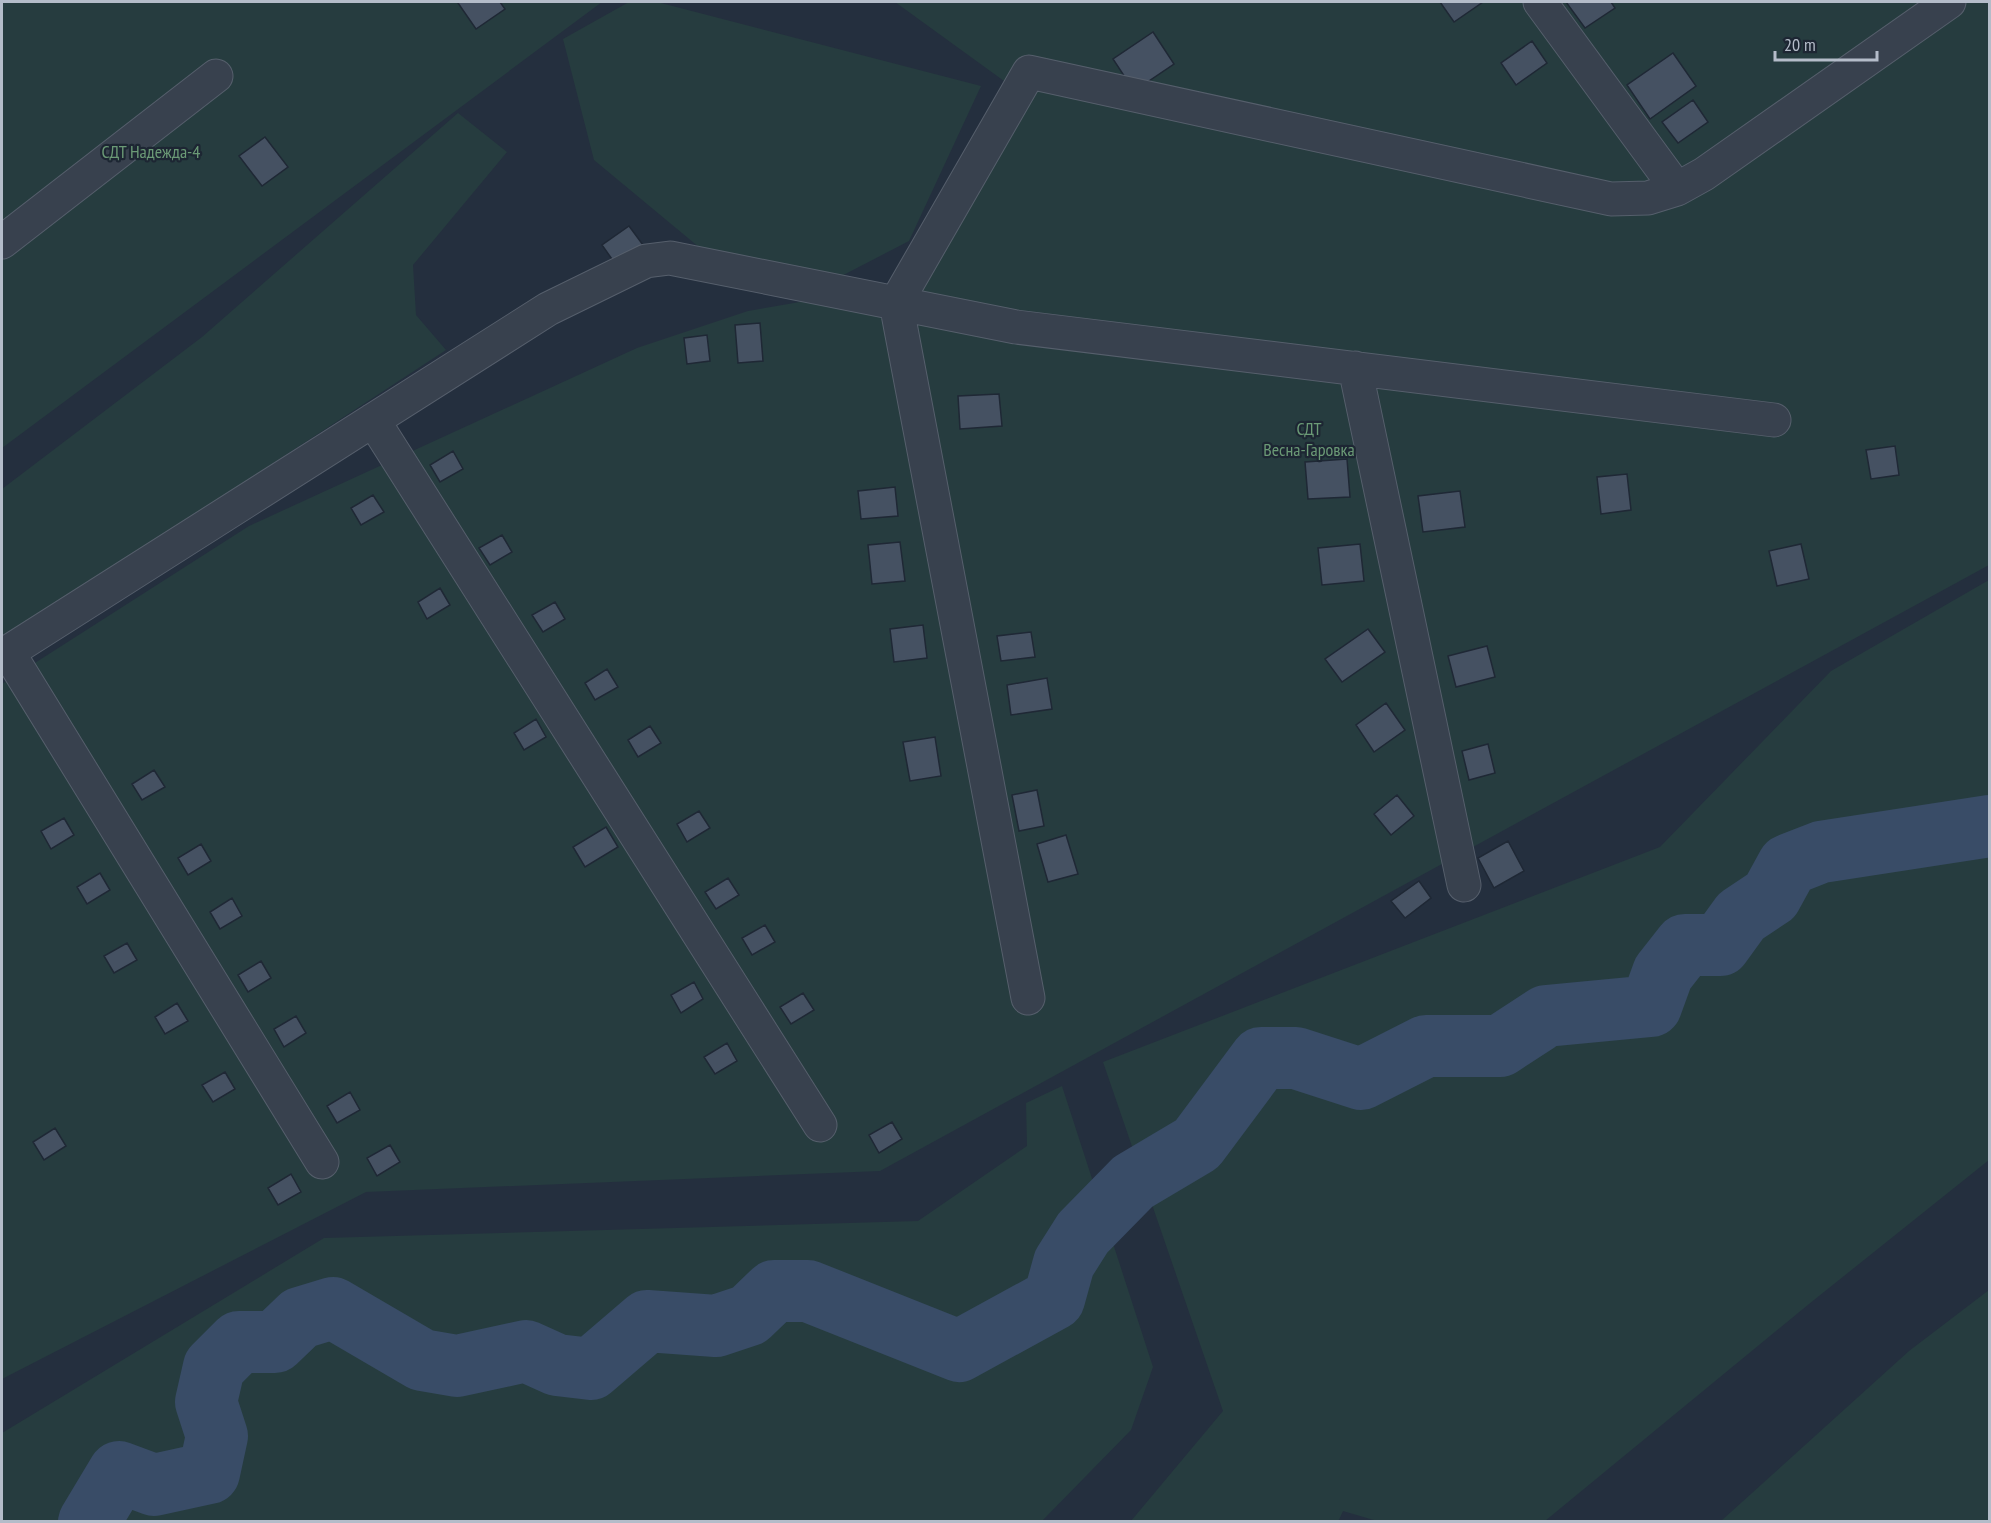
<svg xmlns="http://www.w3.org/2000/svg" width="1991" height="1523" font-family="'PT Sans Narrow',sans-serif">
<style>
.green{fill:#263c3f}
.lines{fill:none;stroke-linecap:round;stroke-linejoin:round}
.river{stroke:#394c67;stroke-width:62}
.building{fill:#455162;stroke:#1f2835;stroke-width:1.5}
.minor-casing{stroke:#565f6c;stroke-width:35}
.minor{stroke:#38414e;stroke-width:33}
.labels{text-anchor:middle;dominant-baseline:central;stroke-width:4.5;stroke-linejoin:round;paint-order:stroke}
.park-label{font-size:18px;fill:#6b9a76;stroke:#1d2633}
</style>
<rect width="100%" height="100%" fill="#242f3e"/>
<path class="green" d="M 2,2 L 602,2 L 2,448 Z
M 629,2 L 657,2 L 981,86 L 909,241 L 828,283 L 700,248 L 594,160 L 563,39 Z
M 895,2 L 1989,2 L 1989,565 L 880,1171 L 366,1192 L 2,1379 L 2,684 L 249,526 L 637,348 L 748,311 L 893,286 L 1004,81 Z
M 458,113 L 507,152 L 413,265 L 416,315 L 446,350 L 2,641 L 2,489 L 202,337 Z
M 1989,580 L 1989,1160 L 1809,1304 L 1545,1521 L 1377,1521 L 1343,1511 L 1338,1522 L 1131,1521 L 1223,1411 L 1103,1062 L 1660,847 L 1831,671 Z
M 1062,1086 L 1153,1367 L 1131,1430 L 1042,1521 L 2,1521 L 2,1433 L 324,1238 L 918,1221 L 1027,1146 L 1026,1103 Z
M 1989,1290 L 1989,1521 L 1721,1521 L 1909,1351 Z"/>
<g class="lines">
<path class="river" d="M 89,1522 L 119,1472 L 154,1485 L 209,1473 L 217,1436 L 206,1402 L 214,1367 L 239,1342 L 275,1342 L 300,1318 L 333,1308 L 422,1360 L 457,1366 L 526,1351 L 557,1365 L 591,1369 L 647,1321 L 716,1326 L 749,1315 L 774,1291 L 808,1291 L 959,1351 L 1054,1299 L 1064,1263 L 1083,1233 L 1133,1182 L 1197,1144 L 1261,1058 L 1296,1058 L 1361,1079 L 1426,1046 L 1500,1046 L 1546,1016 L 1651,1006 L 1663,973 L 1685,945 L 1720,945 L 1741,916 L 1771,896 L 1788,865 L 1821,852 L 1990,826"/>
</g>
<path class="building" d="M 460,2 L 500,2 L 505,9 L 476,29 L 458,3 Z
M 1440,2 L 1483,2 L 1454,22 Z
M 1566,2 L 1611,2 L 1615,8 L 1585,28 Z
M 1153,32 L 1174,64 L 1134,91 L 1113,59 Z
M 1532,41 L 1547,63 L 1516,85 L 1501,63 Z
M 1673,53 L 1696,86 L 1650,119 L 1627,85 Z
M 1693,100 L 1708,122 L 1678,143 L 1662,122 Z
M 265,137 L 288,167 L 262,186 L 239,156 Z
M 629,226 L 646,249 L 619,269 L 602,245 Z
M 760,323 L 763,361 L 738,363 L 735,325 Z
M 707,335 L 710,361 L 687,364 L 684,338 Z
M 999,394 L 1002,426 L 960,429 L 958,396 Z
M 1895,446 L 1899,475 L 1871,479 L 1866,450 Z
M 453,451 L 463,469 L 440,482 L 430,465 Z
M 1347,459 L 1350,497 L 1308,499 L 1305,462 Z
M 1627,474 L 1631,510 L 1601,514 L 1597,477 Z
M 895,487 L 898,516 L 861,519 L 858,491 Z
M 1460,491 L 1465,527 L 1423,532 L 1418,496 Z
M 373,495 L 384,512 L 361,525 L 351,508 Z
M 502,535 L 512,552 L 490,565 L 479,548 Z
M 900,542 L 905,581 L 872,584 L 868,545 Z
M 1360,544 L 1364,581 L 1322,585 L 1318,548 Z
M 1801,544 L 1809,579 L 1777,586 L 1769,551 Z
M 440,588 L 450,605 L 427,619 L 418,602 Z
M 555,602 L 565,619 L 543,632 L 532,615 Z
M 923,625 L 927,658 L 894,662 L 890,629 Z
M 1368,629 L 1385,652 L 1342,682 L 1325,659 Z
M 1031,632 L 1035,657 L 1001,661 L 997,636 Z
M 1487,646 L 1495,677 L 1456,687 L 1448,656 Z
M 607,669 L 618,687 L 595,700 L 585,683 Z
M 1047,678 L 1052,709 L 1011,715 L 1007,685 Z
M 1386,703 L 1405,730 L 1374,752 L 1356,725 Z
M 536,719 L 546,737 L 524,750 L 514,733 Z
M 650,726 L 661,743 L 638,757 L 628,740 Z
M 935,737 L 941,776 L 910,781 L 903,742 Z
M 1488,744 L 1495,773 L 1469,780 L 1462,751 Z
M 154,770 L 165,787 L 142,800 L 132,784 Z
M 1037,790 L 1044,826 L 1019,831 L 1012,795 Z
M 1397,795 L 1414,816 L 1391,835 L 1374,814 Z
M 699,811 L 710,828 L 687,842 L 677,824 Z
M 64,818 L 74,835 L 51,849 L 41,831 Z
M 606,827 L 618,847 L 585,867 L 573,847 Z
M 1066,835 L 1078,874 L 1048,882 L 1037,844 Z
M 1508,841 L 1524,871 L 1494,888 L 1478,858 Z
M 201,844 L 211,861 L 188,875 L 178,858 Z
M 100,873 L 110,890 L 87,904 L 77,887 Z
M 728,878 L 739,895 L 716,909 L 705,892 Z
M 1419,881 L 1431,898 L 1405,918 L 1391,901 Z
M 232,898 L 242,916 L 220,929 L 210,912 Z
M 765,925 L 775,942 L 752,955 L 742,938 Z
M 127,943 L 137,960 L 114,973 L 104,956 Z
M 261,961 L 271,978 L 248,992 L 238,975 Z
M 694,982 L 703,999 L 681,1013 L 671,995 Z
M 803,993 L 814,1010 L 791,1024 L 780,1007 Z
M 177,1003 L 188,1021 L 165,1034 L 155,1017 Z
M 296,1016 L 306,1033 L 284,1047 L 274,1029 Z
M 727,1043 L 737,1061 L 715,1074 L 704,1057 Z
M 225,1072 L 235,1089 L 213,1102 L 202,1085 Z
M 350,1092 L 360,1110 L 337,1123 L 327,1106 Z
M 892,1122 L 902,1139 L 879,1153 L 869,1135 Z
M 55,1128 L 66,1146 L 44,1160 L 33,1142 Z
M 390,1145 L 400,1162 L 377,1176 L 367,1158 Z
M 291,1174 L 301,1192 L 278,1205 L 268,1188 Z"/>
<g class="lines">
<g class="minor-casing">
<path id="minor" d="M 1540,2 L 1677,189
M 2,242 L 216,76
M 1355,368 L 1464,885
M 373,420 L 820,1125
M 8,652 L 322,1162
M 2,656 L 548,309 L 646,261 L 670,258 L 1016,327 L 1774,420
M 1028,998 L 896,303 L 1029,72 L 1611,199 L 1648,198 L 1677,189 L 1704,174 L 1949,2"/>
</g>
<use href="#minor" class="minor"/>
</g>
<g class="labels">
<g class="park-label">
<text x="151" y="151">СДТ Надежда-4</text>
<text x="1309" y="428">СДТ<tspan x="1309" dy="21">Весна-Гаровка</tspan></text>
</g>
</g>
<rect width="1991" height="1523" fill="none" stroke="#b4bcc9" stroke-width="6"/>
<path d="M1775 51v9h102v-9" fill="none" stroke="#b4bcc9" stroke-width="3"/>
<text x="1784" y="51" font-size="18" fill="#b4bcc9" stroke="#1d2633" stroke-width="4.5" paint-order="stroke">20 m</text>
</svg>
